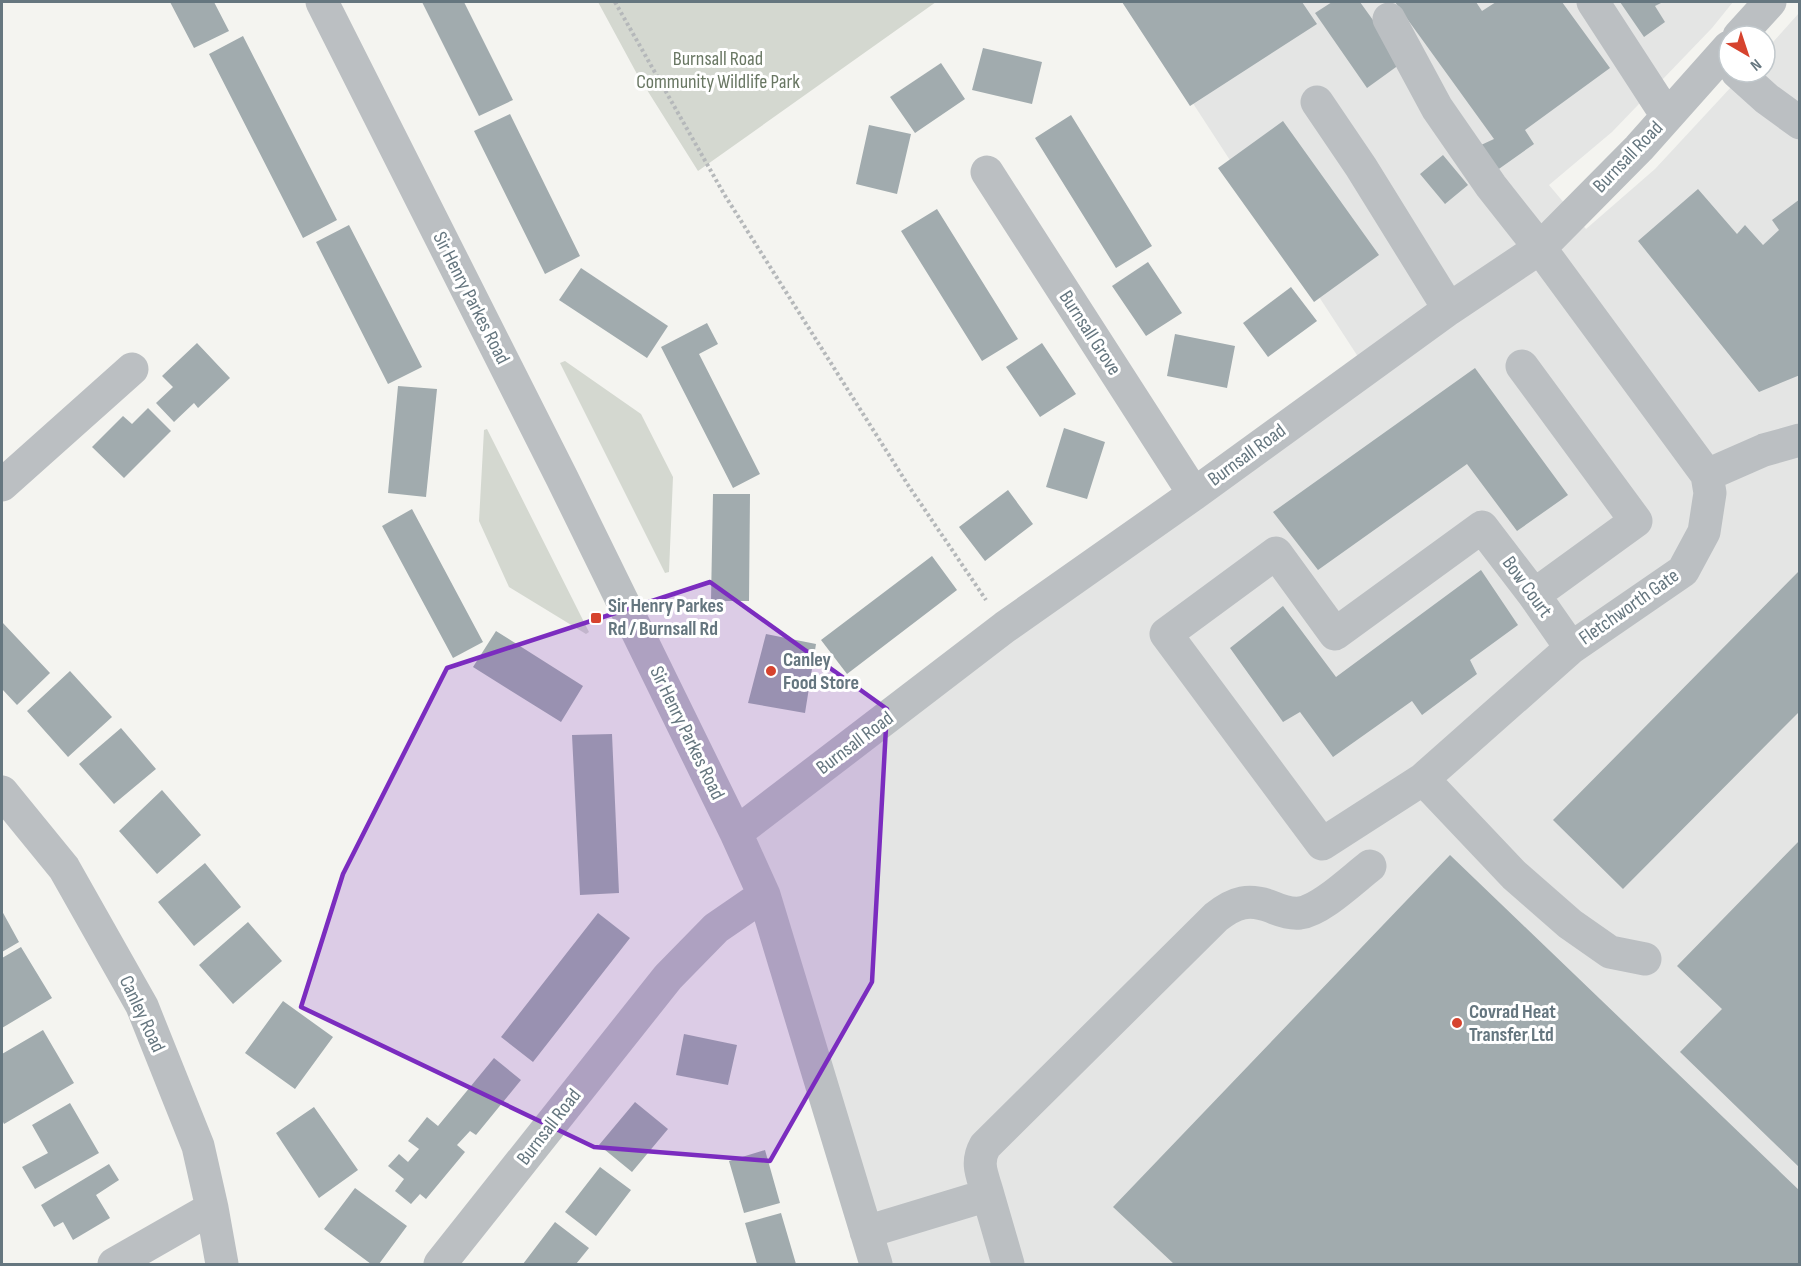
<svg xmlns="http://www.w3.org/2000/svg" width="1801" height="1266" font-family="'Sofia Sans Condensed',sans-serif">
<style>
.built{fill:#e4e5e4}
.green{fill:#d4d8d0}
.building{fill:#a1abae}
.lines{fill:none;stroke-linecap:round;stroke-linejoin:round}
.path{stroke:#b5b8ba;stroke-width:4;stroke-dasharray:3 3;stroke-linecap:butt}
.minor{stroke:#bbbfc2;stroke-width:33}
.marked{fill:#7b2cbf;fill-opacity:0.2;stroke:#7b2cbf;stroke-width:4.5;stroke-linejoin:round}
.poi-dot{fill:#d6432e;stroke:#fff;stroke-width:2}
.labels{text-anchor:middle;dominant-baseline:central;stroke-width:6;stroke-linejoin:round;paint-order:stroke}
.park-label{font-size:20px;fill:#697763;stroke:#fff}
.street-label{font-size:20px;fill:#65767f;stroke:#fff}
.poi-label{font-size:20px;font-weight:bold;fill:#65767f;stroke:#fff;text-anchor:start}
</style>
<rect width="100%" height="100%" fill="#f4f4f0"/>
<path class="built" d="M 1127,2 L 1733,2 L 1712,28 L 1612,132 L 1549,185 L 1586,229 L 1655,169 L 1745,72 L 1765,72 L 1765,51 L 1799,13 L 1799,1264 L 876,1264 L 736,833 L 1366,369 Z"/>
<path class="green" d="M 598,2 L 936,2 L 698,171 L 637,74 Z
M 565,361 L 641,414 L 673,477 L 669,572 L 665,573 L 560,363 Z
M 487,429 L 589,632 L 586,634 L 509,587 L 479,521 L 484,430 Z"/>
<path class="building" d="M 170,2 L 214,2 L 229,31 L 194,48 Z
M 422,2 L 464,2 L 513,100 L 479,116 Z
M 1122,2 L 1302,2 L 1317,24 L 1190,106 Z
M 1332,2 L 1360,2 L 1403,62 L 1367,88 L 1315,13 Z
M 1395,2 L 1476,2 L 1482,11 L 1496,2 L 1562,2 L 1610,68 L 1525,130 L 1534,144 L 1496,171 L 1481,145 L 1494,139 Z
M 1620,2 L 1663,2 L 1655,6 L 1665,22 L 1644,37 Z
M 243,36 L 337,220 L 303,238 L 209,54 Z
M 983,48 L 1042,62 L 1032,104 L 972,90 Z
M 941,63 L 965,99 L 915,133 L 890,97 Z
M 510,114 L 580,256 L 545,274 L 474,131 Z
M 1071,115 L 1152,246 L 1116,268 L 1035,138 Z
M 1283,121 L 1379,255 L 1314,302 L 1218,168 Z
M 869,125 L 911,134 L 897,194 L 856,184 Z
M 1443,155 L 1468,185 L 1445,204 L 1420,174 Z
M 1698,189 L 1737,234 L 1745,225 L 1763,245 L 1779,230 L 1772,220 L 1800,199 L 1800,375 L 1759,392 L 1638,241 Z
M 937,209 L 1018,339 L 982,361 L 901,231 Z
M 349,225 L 422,367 L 388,384 L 316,242 Z
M 1148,262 L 1182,313 L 1146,336 L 1112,286 Z
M 581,268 L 668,326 L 647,358 L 559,300 Z
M 1291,287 L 1317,321 L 1268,357 L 1243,323 Z
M 707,323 L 718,344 L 699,354 L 760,474 L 733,488 L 661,347 Z
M 1175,334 L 1235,346 L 1227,388 L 1167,376 Z
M 197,343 L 230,378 L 198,408 L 194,403 L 174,422 L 156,403 L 173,387 L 162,376 Z
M 1042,343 L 1076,394 L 1040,417 L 1006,367 Z
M 1475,368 L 1568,495 L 1517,531 L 1467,464 L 1318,570 L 1273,512 Z
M 398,386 L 437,389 L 426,497 L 388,493 Z
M 148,408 L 171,431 L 124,478 L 92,447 L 123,416 L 132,424 Z
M 1064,428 L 1105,442 L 1087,499 L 1046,487 Z
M 1008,490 L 1033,524 L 985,561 L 959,527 Z
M 713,494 L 750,494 L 749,601 L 711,601 Z
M 412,509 L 483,642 L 453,658 L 382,526 Z
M 932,556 L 957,590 L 847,674 L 821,640 Z
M 1481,570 L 1518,625 L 1470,660 L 1477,674 L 1422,715 L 1412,701 L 1333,757 L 1300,712 L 1283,722 L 1230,648 L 1283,606 L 1336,677 Z
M 1800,570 L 1800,711 L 1623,889 L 1553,820 Z
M 2,622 L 50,673 L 17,705 L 2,689 Z
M 496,631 L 583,686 L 561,722 L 473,667 Z
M 766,634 L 816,644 L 805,713 L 748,703 Z
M 70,671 L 112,717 L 68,757 L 27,711 Z
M 121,728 L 156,769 L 114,804 L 79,764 Z
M 612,734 L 619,893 L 580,895 L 572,735 Z
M 162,790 L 201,835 L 157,874 L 119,831 Z
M 1800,840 L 1800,1168 L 1680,1052 L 1722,1009 L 1677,966 Z
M 1450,855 L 1800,1191 L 1800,1264 L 1174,1264 L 1113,1207 Z
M 205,863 L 241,907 L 194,946 L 158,902 Z
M 2,911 L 19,942 L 2,952 Z
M 598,913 L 630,938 L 533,1062 L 501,1037 Z
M 248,922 L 282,961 L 233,1004 L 199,965 Z
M 21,947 L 52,998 L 2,1028 L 2,958 Z
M 283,1001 L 333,1037 L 295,1089 L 245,1053 Z
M 43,1030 L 74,1083 L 4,1124 L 2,1120 L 2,1054 Z
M 684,1034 L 737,1045 L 728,1085 L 676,1075 Z
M 494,1058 L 521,1080 L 476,1135 L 470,1131 L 457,1145 L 465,1152 L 426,1199 L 420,1194 L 411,1204 L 395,1191 L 404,1179 L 388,1166 L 399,1154 L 408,1162 L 419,1149 L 408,1141 L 427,1117 L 438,1126 Z
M 635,1102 L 668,1129 L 632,1172 L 599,1145 Z
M 70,1103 L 99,1153 L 35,1189 L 22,1167 L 48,1153 L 32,1125 Z
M 314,1107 L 358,1170 L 319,1198 L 276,1133 Z
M 765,1150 L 780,1203 L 744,1213 L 729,1161 Z
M 109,1164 L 119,1180 L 96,1195 L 110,1218 L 73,1240 L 63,1222 L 54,1227 L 41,1205 Z
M 600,1167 L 631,1190 L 596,1236 L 565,1212 Z
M 355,1188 L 407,1226 L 379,1264 L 371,1264 L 324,1229 Z
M 781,1213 L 796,1264 L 757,1264 L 745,1223 Z
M 555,1222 L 589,1248 L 576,1264 L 523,1264 Z"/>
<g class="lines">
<path class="path" d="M 615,2 L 724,194 L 908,485 L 986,600"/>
<path class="minor" d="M 322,2 L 562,478 L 736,833 L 764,895 L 876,1264
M 1593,2 L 1667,116
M 1389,19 L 1437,108 L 1491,186 L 1540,248 L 1707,475 L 1710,493 L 1704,532 L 1683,571 L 1571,648 L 1423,779 L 1322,844 L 1166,634 L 1276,553 L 1335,634 L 1482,527 L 1534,595 L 1571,648
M 1739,36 L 1770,2
M 1737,72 L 1767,99 L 1800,123
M 1317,102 L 1361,167 L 1449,309
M 987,172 L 1194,494
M 1522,366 L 1636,521 L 1534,595
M 1707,475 L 1764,450 L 1800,440
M 2,485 L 132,369
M 1423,779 L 1514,875 L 1570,924 L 1610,952 L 1645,959
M 2,792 L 64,868 L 142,1006 L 198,1146 L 212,1208 L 222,1264
M 736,833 L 1005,627 L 1194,494 L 1449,309 L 1540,248 L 1639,148 L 1729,47
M 988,1195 C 983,1176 975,1164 985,1146 L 1216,917 C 1235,902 1249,898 1272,907 C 1281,911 1290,914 1300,913 C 1321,910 1352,880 1370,866
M 866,1232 L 988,1195 L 1008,1264
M 114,1264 L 212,1208
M 440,1264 L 668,977 L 716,928 L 764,895"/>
</g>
<path class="marked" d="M 710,582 L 887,709 L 872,982 L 770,1161 L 594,1147 L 301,1007 L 343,874 L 447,668 Z"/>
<g class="poi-dot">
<rect x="590" y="612" width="12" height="12" rx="3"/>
<circle cx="771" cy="671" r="6"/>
<circle cx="1457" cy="1023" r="6"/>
</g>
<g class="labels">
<g class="park-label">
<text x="718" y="59">Burnsall Road<tspan x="718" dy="23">Community Wildlife Park</tspan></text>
</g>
<g class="street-label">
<text transform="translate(1628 157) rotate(-46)">Burnsall Road</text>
<text transform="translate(471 298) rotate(63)">Sir Henry Parkes Road</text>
<text transform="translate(1090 333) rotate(57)">Burnsall Grove</text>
<text transform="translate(1247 455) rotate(-36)">Burnsall Road</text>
<text transform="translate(1527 587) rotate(54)">Bow Court</text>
<text transform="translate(1629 607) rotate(-35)">Fletchworth Gate</text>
<text transform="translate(687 733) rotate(64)">Sir Henry Parkes Road</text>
<text transform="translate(855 743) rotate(-37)">Burnsall Road</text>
<text transform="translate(142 1014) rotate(65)">Canley Road</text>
<text transform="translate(549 1127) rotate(-52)">Burnsall Road</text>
</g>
<g class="poi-label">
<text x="608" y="606">Sir Henry Parkes<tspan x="608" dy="23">Rd / Burnsall Rd</tspan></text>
<text x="783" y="660">Canley<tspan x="783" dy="23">Food Store</tspan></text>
<text x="1469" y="1012">Covrad Heat<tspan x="1469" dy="23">Transfer Ltd</tspan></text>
</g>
</g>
<rect width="1801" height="1266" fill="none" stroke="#65767f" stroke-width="6"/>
<g transform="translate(1747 54) rotate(141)"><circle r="28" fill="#ffffff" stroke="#c1c8cc" stroke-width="1.5"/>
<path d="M0-4.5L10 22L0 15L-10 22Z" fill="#d6432e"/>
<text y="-9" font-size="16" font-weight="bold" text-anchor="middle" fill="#65767f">N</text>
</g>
</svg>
